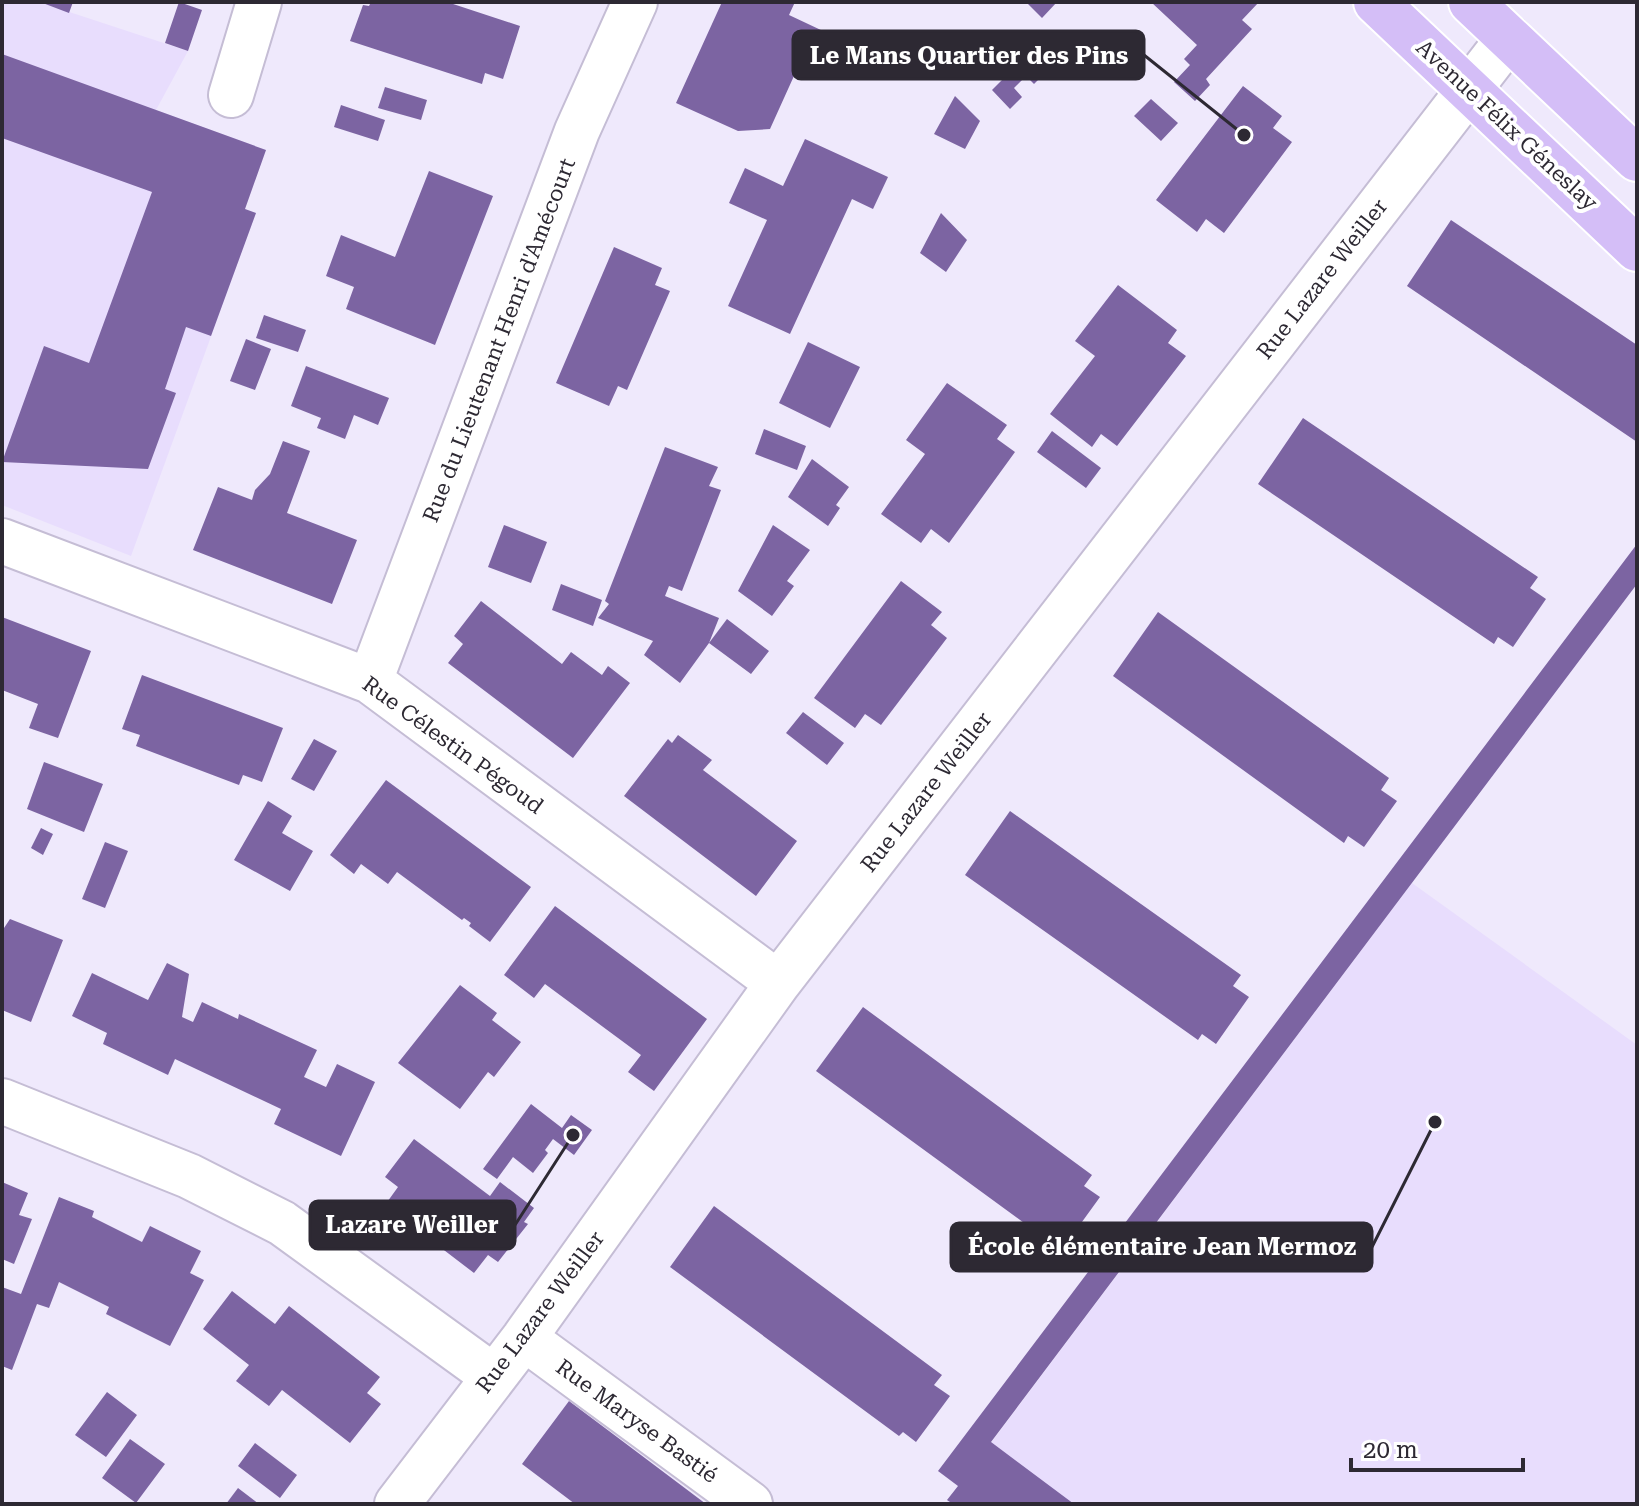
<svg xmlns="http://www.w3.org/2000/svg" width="1639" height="1506" font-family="'Roboto Serif',serif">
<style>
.built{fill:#e8ddfd}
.building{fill:#7c64a2}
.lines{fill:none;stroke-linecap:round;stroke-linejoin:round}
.minor-casing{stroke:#c5bdd5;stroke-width:48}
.primary-casing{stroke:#fff;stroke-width:48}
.minor{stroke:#fff;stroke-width:44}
.primary{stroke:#d4bef7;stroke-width:44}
.labels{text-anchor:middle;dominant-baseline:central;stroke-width:8;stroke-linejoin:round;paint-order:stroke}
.street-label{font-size:22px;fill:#2d2933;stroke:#fff}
.leader{fill:none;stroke:#2d2933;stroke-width:3}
.callout-dot{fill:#2d2933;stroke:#fff;stroke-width:3}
.callout{fill:#2d2933;stroke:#2d2933;stroke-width:3}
.callout-label{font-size:24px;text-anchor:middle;font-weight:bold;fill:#fff}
</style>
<rect width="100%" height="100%" fill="#efe9fc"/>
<path class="built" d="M 2,2 L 39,2 L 188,51 L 156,110 L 266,150 L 245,209 L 256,213 L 131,556 L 2,505 Z
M 1412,883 L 1637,1045 L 1637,1504 L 945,1504 Z"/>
<path class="building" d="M 40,2 L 73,2 L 69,13 Z
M 179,2 L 202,10 L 188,51 L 165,43 Z
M 371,2 L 447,2 L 520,26 L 503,79 L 485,73 L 482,84 L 350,41 L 363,5 L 369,6 Z
M 722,2 L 795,2 L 789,15 L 823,31 L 809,60 L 803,56 L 770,129 L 738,131 L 676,103 Z
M 1026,2 L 1057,2 L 1042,18 Z
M 1151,2 L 1259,2 L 1242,20 L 1252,29 L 1206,79 L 1210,85 L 1195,101 L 1174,82 L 1190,65 L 1184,59 L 1197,45 Z
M 1033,49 L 1051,67 L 1034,84 L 1026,76 L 1014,88 L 1022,97 L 1010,109 L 992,90 Z
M 2,54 L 266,150 L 245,209 L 256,213 L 211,336 L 186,327 L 165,389 L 176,393 L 148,469 L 2,462 L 44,346 L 89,363 L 152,192 L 2,138 Z
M 1243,86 L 1282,116 L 1273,128 L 1292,142 L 1224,233 L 1206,219 L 1197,232 L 1156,200 Z
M 385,87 L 427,100 L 421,120 L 378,108 Z
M 955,96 L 980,121 L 965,149 L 934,134 Z
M 1151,99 L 1178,123 L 1161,141 L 1134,116 Z
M 341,105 L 385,120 L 378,141 L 334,127 Z
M 805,139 L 888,177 L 873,209 L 852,199 L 790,334 L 728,306 L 767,220 L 729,203 L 745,168 L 783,186 Z
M 429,171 L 493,196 L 435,345 L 346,309 L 354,287 L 326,276 L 341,235 L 395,257 Z
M 941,213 L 967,240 L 946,272 L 920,253 Z
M 1451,220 L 1637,345 L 1637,442 L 1407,286 Z
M 614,247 L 662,268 L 655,285 L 670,291 L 627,390 L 618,386 L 609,406 L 556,383 Z
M 1118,285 L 1177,330 L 1168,343 L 1186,356 L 1117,446 L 1101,434 L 1092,447 L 1050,414 L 1095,356 L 1075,341 Z
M 264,315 L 306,330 L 298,352 L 256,338 Z
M 246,339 L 271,349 L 255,390 L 230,381 Z
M 808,342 L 860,367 L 830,428 L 779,403 Z
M 306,366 L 389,398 L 378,425 L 354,415 L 345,439 L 317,428 L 321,418 L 291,406 Z
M 947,383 L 1007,425 L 997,439 L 1015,452 L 949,543 L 931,529 L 921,543 L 881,514 L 925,454 L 906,440 Z
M 1303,418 L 1538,577 L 1530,588 L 1546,599 L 1513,647 L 1498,637 L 1494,644 L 1258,484 Z
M 764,429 L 806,446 L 797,470 L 755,454 Z
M 1052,431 L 1101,468 L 1086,488 L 1037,452 Z
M 283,441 L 310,451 L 287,513 L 357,540 L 332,604 L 193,550 L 218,487 L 252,500 L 255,490 L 270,474 Z
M 665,447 L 718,467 L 709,486 L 721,490 L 682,591 L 669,586 L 665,596 L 719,618 L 709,643 L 727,619 L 769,651 L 751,674 L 709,643 L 680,683 L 644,655 L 653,641 L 598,618 L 609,604 L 605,601 Z
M 812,459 L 849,487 L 836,505 L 840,508 L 828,526 L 788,497 Z
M 504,525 L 547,542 L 531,583 L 488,567 Z
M 773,525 L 810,550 L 787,581 L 794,586 L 772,616 L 738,591 Z
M 1637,544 L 1637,584 L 991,1442 L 1074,1504 L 953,1504 L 947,1500 L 958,1486 L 938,1471 Z
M 901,581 L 942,612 L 931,625 L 947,638 L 881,725 L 865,714 L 855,728 L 814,698 Z
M 561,584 L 602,600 L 593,626 L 552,610 Z
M 481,601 L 562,664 L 571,652 L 602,675 L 608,666 L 630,683 L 573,758 L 448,663 L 463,644 L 454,636 Z
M 1158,612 L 1389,778 L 1381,790 L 1397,801 L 1364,847 L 1348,836 L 1344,843 L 1113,676 Z
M 2,617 L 91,651 L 58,738 L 29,728 L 38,704 L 2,690 Z
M 142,675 L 283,728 L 262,782 L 243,775 L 239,785 L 136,746 L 140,735 L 122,729 Z
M 803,712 L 844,743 L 827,765 L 786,733 Z
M 678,735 L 712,760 L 703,770 L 797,841 L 756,896 L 624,796 L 668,739 L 672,743 Z
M 314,739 L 337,751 L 314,791 L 291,779 Z
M 44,762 L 103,784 L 84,832 L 27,809 Z
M 386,780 L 531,887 L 490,942 L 469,926 L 471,923 L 464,918 L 462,920 L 397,872 L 388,884 L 361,864 L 354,874 L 330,855 Z
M 268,801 L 292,816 L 282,833 L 313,851 L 290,891 L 234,860 Z
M 1010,811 L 1241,975 L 1233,986 L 1249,997 L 1216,1044 L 1202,1034 L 1198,1040 L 965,875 Z
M 41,828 L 53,834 L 43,855 L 31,848 Z
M 105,842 L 128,851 L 105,908 L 82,899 Z
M 555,906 L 707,1019 L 654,1091 L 628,1072 L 641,1055 L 545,984 L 534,998 L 504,975 Z
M 10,919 L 63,940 L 31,1022 L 2,1010 L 2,931 Z
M 167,963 L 189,974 L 182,1017 L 193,1022 L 202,1002 L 238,1019 L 239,1014 L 317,1050 L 304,1077 L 326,1087 L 337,1064 L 375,1082 L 341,1156 L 274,1124 L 281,1109 L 175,1059 L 168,1075 L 103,1044 L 107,1033 L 72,1016 L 92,973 L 148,1000 Z
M 460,985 L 497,1013 L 492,1020 L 521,1042 L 494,1077 L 488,1072 L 460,1109 L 398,1063 Z
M 863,1007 L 1092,1175 L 1084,1186 L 1100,1197 L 1066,1244 L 1051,1233 L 1046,1239 L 816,1071 Z
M 531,1104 L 562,1128 L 571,1115 L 592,1130 L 574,1155 L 553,1139 L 545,1150 L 548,1153 L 533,1173 L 513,1157 L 497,1179 L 483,1169 Z
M 414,1139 L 490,1196 L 500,1182 L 534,1208 L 524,1222 L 528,1224 L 498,1262 L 488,1255 L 474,1273 L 385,1205 L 398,1187 L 385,1177 Z
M 2,1182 L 28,1193 L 19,1215 L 32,1219 L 14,1264 L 2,1259 Z
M 59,1197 L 94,1211 L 92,1217 L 142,1242 L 150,1226 L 201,1251 L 190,1273 L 204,1280 L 170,1346 L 106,1314 L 109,1307 L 59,1282 L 49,1308 L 37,1304 L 12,1370 L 2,1366 L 2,1287 L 21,1294 Z
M 714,1206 L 942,1375 L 934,1385 L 950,1396 L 916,1442 L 903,1432 L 899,1436 L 670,1267 Z
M 232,1291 L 275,1324 L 289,1306 L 380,1377 L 367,1393 L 381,1404 L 350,1443 L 282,1390 L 269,1406 L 236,1381 L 249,1365 L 203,1329 Z
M 107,1392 L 137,1415 L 106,1457 L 75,1435 Z
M 569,1401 L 625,1443 L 706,1504 L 575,1504 L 522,1464 Z
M 130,1439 L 165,1464 L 136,1503 L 102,1478 Z
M 255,1443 L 297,1475 L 280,1498 L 238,1466 Z
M 238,1488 L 259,1504 L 226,1504 Z"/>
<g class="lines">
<g class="minor-casing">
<path id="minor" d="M 231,95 L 259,2
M 2,541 L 370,681 L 778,983
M 370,681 L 577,131 L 635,2
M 2,1101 L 189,1176 L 282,1223 L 493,1376
M 524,1338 L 750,1504
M 397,1504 L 524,1338 L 778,983 L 1509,38"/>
</g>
<g class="primary-casing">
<path id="primary" d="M 1376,2 L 1637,249
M 1471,2 L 1637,159"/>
</g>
<use href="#minor" class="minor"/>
<use href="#primary" class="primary"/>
</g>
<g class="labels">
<g class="street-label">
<text transform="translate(1507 125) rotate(43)">Avenue Félix Géneslay</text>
<text transform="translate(1322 279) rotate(-52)">Rue Lazare Weiller</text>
<text transform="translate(499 340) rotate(-69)">Rue du Lieutenant Henri d'Amécourt</text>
<text transform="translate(453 745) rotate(36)">Rue Célestin Pégoud</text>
<text transform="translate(926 792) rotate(-52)">Rue Lazare Weiller</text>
<text transform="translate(540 1312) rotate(-53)">Rue Lazare Weiller</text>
<text transform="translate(637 1421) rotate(36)">Rue Maryse Bastié</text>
</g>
</g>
<path class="leader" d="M1244 135L1144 55M573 1135L515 1225M1435 1122L1372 1247"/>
<g class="callout-dot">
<circle cx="1244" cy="135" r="8"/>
<circle cx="573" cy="1135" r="8"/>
<circle cx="1435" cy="1122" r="8"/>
</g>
<g class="callout">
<rect x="793" y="31" width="351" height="48" rx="8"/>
<rect x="310" y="1201" width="205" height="48" rx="8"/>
<rect x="951" y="1223" width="421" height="48" rx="8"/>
</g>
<g class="callout-label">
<text x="969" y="64">Le Mans Quartier des Pins</text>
<text x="412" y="1233">Lazare Weiller</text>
<text x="1162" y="1255">École élémentaire Jean Mermoz</text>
</g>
<rect width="1639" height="1506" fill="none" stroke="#2d2933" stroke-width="8"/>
<path d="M1351 1458v12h172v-12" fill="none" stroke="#2d2933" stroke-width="4"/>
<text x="1363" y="1458" font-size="24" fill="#2d2933" stroke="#ffffff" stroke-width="6" paint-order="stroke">20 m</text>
</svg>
